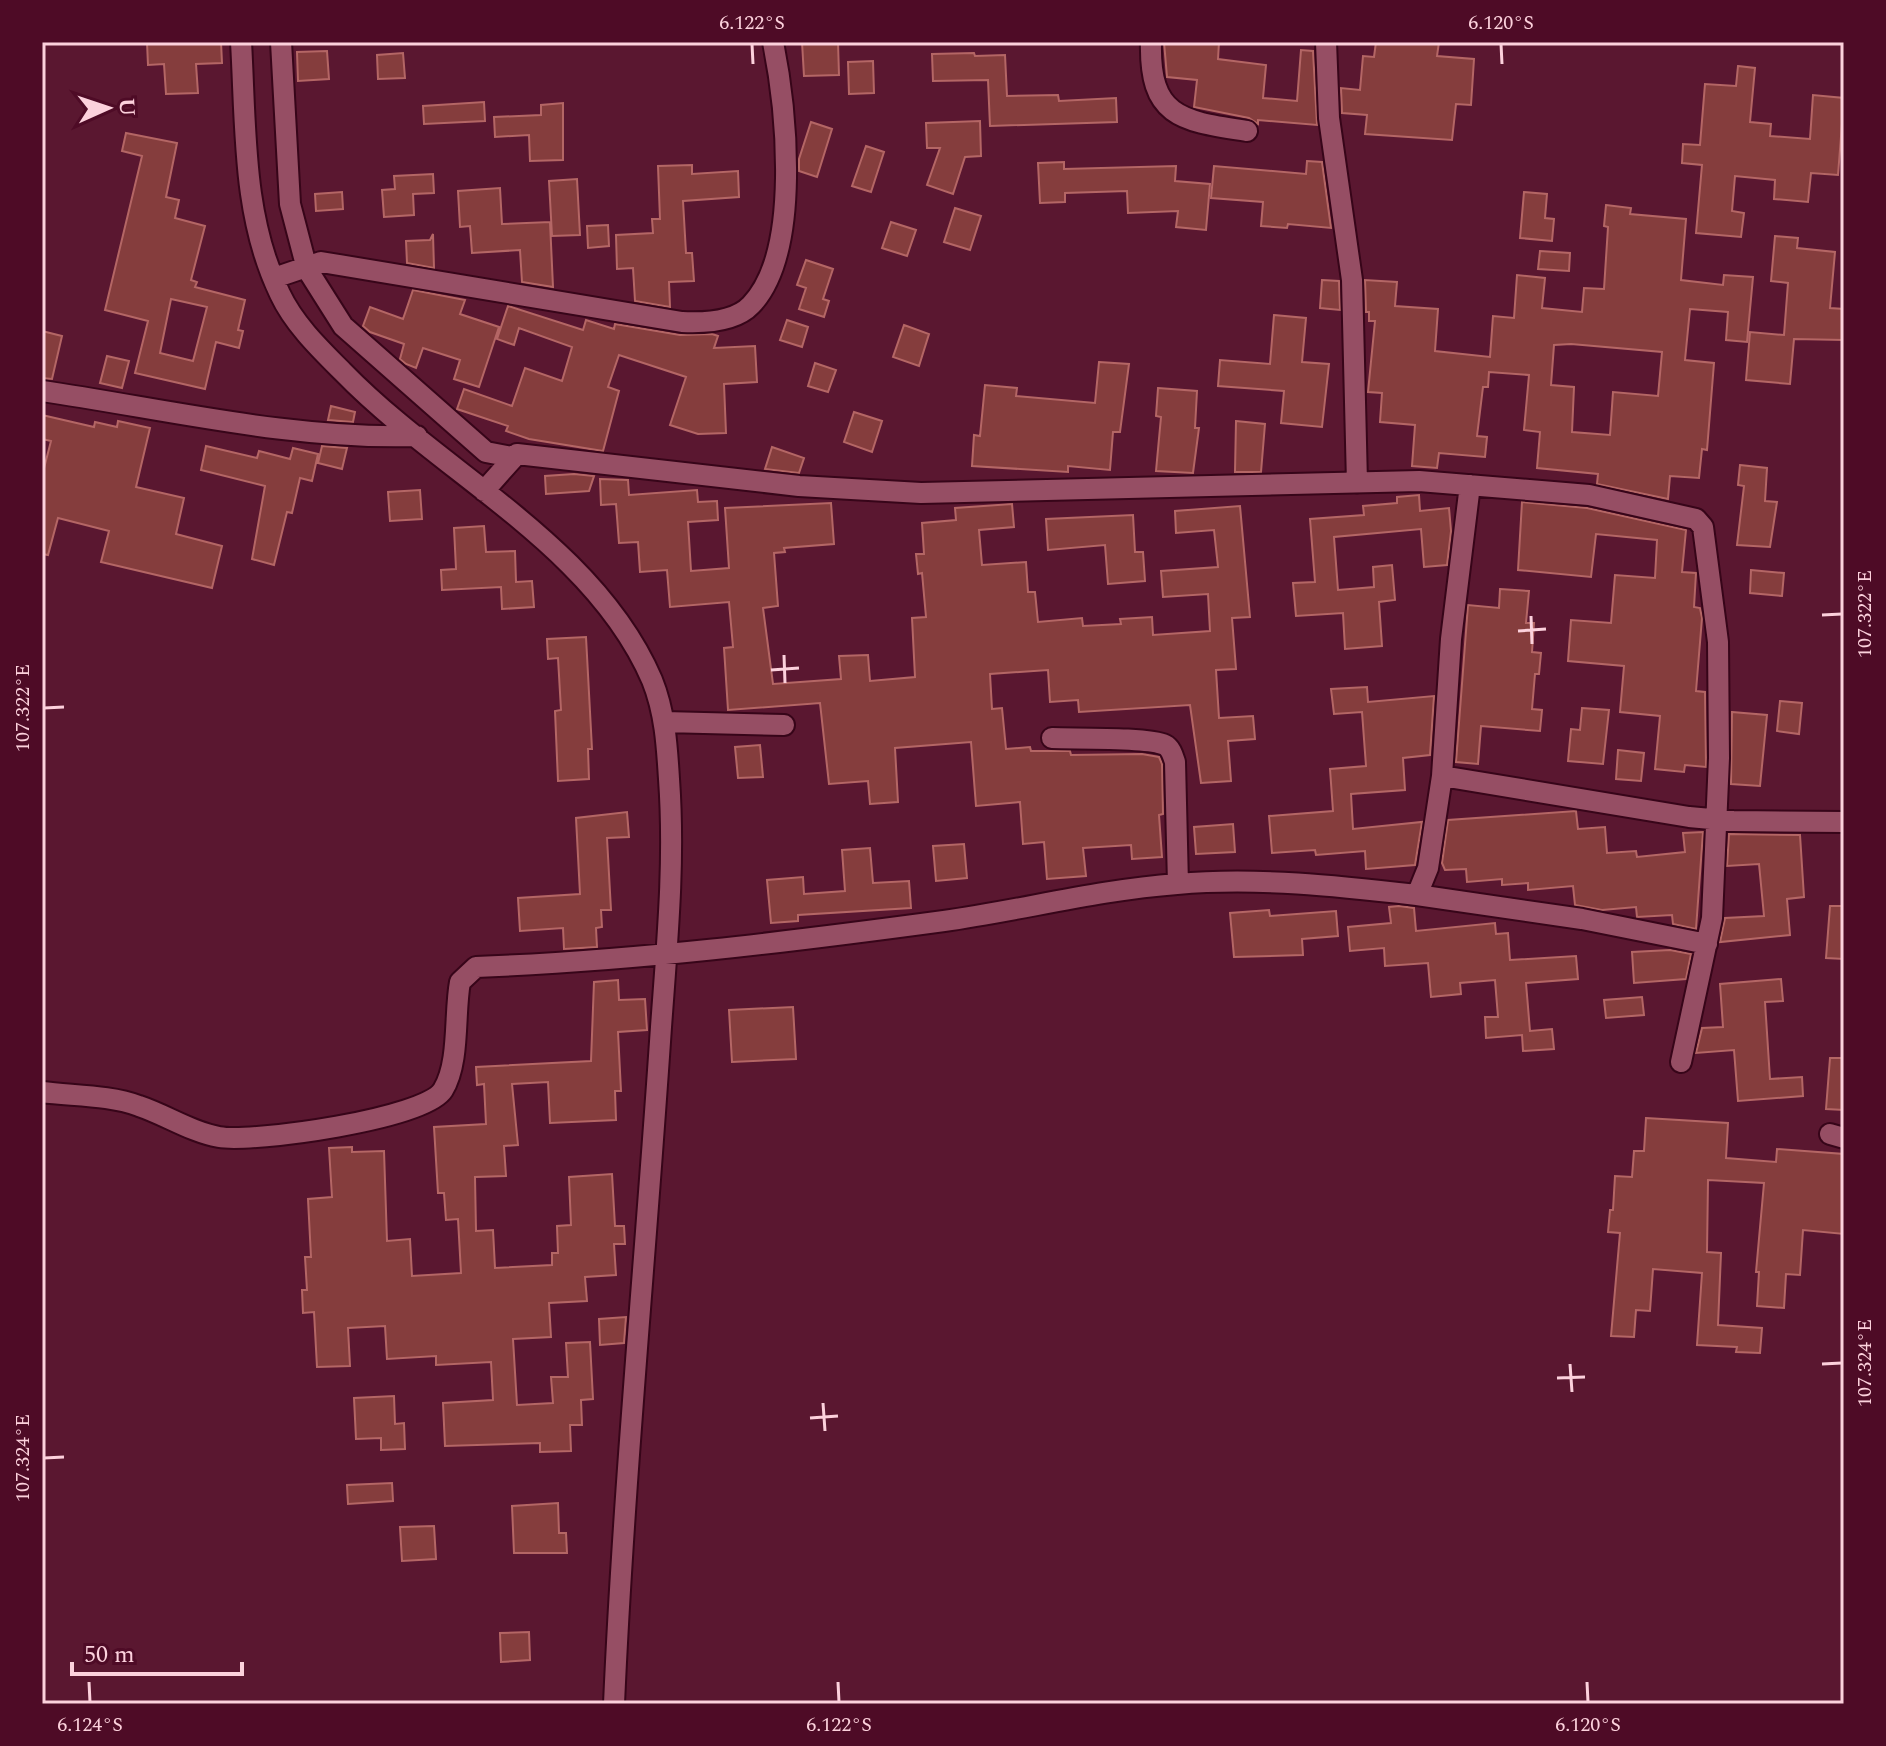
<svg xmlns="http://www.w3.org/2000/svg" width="1886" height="1746" font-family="Spectral,serif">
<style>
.building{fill:#853d3d;stroke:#b46665;stroke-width:2;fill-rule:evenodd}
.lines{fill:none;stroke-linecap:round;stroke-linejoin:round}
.street-casing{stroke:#370519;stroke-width:24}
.street{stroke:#964e64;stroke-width:20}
.ticks{fill:none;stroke:#fcd1dc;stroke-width:3}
.neatline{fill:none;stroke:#fcd1dc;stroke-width:3}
.ticks-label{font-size:20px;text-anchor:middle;fill:#fcd1dc}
</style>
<rect width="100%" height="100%" fill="#5a1730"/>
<path class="building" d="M 147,42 L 221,42 L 222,63 L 196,64 L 198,93 L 166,94 L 164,64 L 148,65 Z
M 802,42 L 838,42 L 839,75 L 804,76 Z
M 1164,42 L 1219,42 L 1218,59 L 1266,65 L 1263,98 L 1297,101 L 1301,50 L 1313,51 L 1317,125 L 1258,120 L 1258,124 L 1249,118 L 1194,107 L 1197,80 L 1167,77 Z
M 1376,42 L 1439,42 L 1437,56 L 1474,59 L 1471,105 L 1456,104 L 1452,140 L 1365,134 L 1367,115 L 1342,113 L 1341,88 L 1360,90 L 1363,56 L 1374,57 Z
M 327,51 L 329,79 L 298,81 L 297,52 Z
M 403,53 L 405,78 L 378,79 L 377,55 Z
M 974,53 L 975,56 L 1005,55 L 1007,96 L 1058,95 L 1059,101 L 1116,98 L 1117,122 L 990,126 L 988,80 L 933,81 L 932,54 Z
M 873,61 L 874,93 L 849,94 L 848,62 Z
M 1738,66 L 1755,68 L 1750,122 L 1771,124 L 1770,136 L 1810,139 L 1813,95 L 1844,98 L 1838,175 L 1811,173 L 1808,202 L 1774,199 L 1775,180 L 1735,176 L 1732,211 L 1744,213 L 1741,237 L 1696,233 L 1702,165 L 1682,163 L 1683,144 L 1700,145 L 1705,84 L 1736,86 Z
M 484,102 L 485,121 L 424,124 L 423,106 Z
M 563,103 L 563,160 L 530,161 L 529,135 L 495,137 L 494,117 L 541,115 L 541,105 Z
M 980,121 L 981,156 L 965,157 L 953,194 L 927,185 L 940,148 L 927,148 L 926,123 Z
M 811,122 L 832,129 L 817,177 L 799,171 L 799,159 Z
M 126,133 L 177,143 L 166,197 L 179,200 L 175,218 L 205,226 L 191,280 L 197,282 L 195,287 L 245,300 L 238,330 L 243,331 L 239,348 L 216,342 L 205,389 L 135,373 L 148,321 L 105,310 L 142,156 L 122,151 ZM 171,299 L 207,307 L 193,361 L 160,353 Z
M 866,146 L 884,152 L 871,192 L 852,186 Z
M 1307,161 L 1322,162 L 1331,228 L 1288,224 L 1287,228 L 1261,226 L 1263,202 L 1211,198 L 1214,166 L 1306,174 Z
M 1064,162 L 1064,169 L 1176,166 L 1175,181 L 1210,184 L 1206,230 L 1176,227 L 1178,211 L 1128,213 L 1127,191 L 1065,193 L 1065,202 L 1040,203 L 1038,163 Z
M 692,165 L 692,174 L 738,171 L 739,197 L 683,201 L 686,253 L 692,253 L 694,281 L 669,282 L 670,307 L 635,301 L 633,268 L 617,269 L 616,235 L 653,233 L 652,219 L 660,219 L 658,166 Z
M 433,174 L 434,193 L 413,194 L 414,215 L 384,217 L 382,190 L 395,189 L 394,176 Z
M 577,179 L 580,235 L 552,236 L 549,181 Z
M 500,188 L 502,224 L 550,222 L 553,287 L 522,282 L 520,250 L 472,253 L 470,226 L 460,227 L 458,191 Z
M 342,192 L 343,209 L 316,211 L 315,194 Z
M 1524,192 L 1547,194 L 1545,218 L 1554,219 L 1552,241 L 1520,238 Z
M 1606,205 L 1631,208 L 1630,214 L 1686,219 L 1681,280 L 1723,285 L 1724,275 L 1753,277 L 1747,342 L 1726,340 L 1728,312 L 1690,309 L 1685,360 L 1714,363 L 1707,450 L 1702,449 L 1699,478 L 1670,476 L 1668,499 L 1597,484 L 1598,474 L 1537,468 L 1540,432 L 1524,430 L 1529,375 L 1489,372 L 1488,387 L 1483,387 L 1477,436 L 1487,437 L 1485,457 L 1439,453 L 1437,468 L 1412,466 L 1415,425 L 1380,422 L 1382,393 L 1368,392 L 1375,321 L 1369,321 L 1369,312 L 1366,312 L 1365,280 L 1397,282 L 1395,306 L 1438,309 L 1435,351 L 1490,357 L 1493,316 L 1514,318 L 1517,275 L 1545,278 L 1542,308 L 1582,312 L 1584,288 L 1604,289 L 1608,227 L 1604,226 ZM 1571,344 L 1662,352 L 1658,396 L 1613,392 L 1610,435 L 1572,432 L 1574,387 L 1551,385 L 1554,345 Z
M 955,208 L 981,216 L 970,250 L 944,242 Z
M 891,222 L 916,230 L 907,256 L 882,248 Z
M 608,225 L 609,246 L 588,248 L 587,226 Z
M 433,234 L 434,268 L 407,263 L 406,241 L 430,240 Z
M 1775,236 L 1798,238 L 1797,248 L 1835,252 L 1830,308 L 1844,309 L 1844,340 L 1794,339 L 1790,384 L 1746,380 L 1750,332 L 1784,335 L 1788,283 L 1771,281 Z
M 1540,251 L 1570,253 L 1569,271 L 1538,269 Z
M 806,260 L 833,269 L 823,299 L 829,301 L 824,317 L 799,309 L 806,288 L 797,285 Z
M 1322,280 L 1339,281 L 1340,310 L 1320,308 Z
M 413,290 L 465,300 L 460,314 L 499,327 L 479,387 L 454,379 L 460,360 L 423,348 L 416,368 L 406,364 L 400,359 L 404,344 L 370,332 L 363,326 L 370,307 L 403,319 Z
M 508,306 L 583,330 L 586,320 L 614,329 L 615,324 L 680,335 L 712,334 L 718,336 L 714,348 L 755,346 L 757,382 L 724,384 L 726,433 L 698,434 L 670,425 L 686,377 L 619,355 L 608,387 L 619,391 L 603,451 L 529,439 L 506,431 L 508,426 L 457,409 L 464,389 L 512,406 L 525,368 L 562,381 L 572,347 L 519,328 L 514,345 L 497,339 Z
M 1274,315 L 1306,318 L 1302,362 L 1329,364 L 1322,427 L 1281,423 L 1284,391 L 1218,386 L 1220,360 L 1270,364 Z
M 787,320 L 808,327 L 802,347 L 780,340 Z
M 904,325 L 929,334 L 919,366 L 893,357 Z
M 42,331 L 62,336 L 52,379 L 42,378 Z
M 107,356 L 129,361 L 122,388 L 100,383 Z
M 1099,362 L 1129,364 L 1120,432 L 1113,432 L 1110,470 L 1068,466 L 1068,472 L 972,466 L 974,435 L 980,436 L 985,385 L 1017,388 L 1016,396 L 1095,403 Z
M 815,363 L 836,370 L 828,392 L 808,386 Z
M 1158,388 L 1197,391 L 1195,428 L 1199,428 L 1193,473 L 1156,471 L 1161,417 L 1156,416 Z
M 331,406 L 355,412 L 353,422 L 328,420 Z
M 854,412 L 882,421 L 872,452 L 844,442 Z
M 42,415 L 94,427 L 95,422 L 117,427 L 118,421 L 150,428 L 136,487 L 184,498 L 176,534 L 222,546 L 212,588 L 101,562 L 109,531 L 58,518 L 48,555 L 42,554 L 42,476 L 51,441 L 42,439 Z
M 1236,421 L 1265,424 L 1261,472 L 1235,472 Z
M 206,446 L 257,458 L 259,451 L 290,459 L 293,448 L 318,454 L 312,481 L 300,478 L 292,513 L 287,512 L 274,565 L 252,559 L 265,486 L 201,470 Z
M 322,446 L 347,448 L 342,469 L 318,463 Z
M 772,447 L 804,458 L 799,473 L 765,469 Z
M 1740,465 L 1767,468 L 1765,501 L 1777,502 L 1770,547 L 1737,545 L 1744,486 L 1738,485 Z
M 574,474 L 594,476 L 589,491 L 546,494 L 545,476 Z
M 600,479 L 628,480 L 629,495 L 697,490 L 698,502 L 717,501 L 718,520 L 688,522 L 691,571 L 729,568 L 725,508 L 831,503 L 834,544 L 784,548 L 785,552 L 774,553 L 778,606 L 763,608 L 773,684 L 841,679 L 839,656 L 868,655 L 870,681 L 915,677 L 912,618 L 926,617 L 922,573 L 918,574 L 916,554 L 924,554 L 922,523 L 956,520 L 955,508 L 1012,504 L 1014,527 L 979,530 L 982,565 L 1026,562 L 1028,592 L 1035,592 L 1038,622 L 1082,618 L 1083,626 L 1121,624 L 1120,619 L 1152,617 L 1153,635 L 1210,631 L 1208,594 L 1163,597 L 1161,571 L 1218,567 L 1214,530 L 1176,533 L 1175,511 L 1240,506 L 1250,617 L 1232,618 L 1236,669 L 1216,670 L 1219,718 L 1253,716 L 1255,739 L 1228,741 L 1231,781 L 1201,783 L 1190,705 L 1079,712 L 1078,700 L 1050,702 L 1048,670 L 990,674 L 992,709 L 1002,708 L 1006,749 L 1030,747 L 1031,751 L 1070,751 L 1071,755 L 1142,754 L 1159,757 L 1162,764 L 1163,814 L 1159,815 L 1162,857 L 1132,859 L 1131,845 L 1083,848 L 1086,876 L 1047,879 L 1044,842 L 1023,844 L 1020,802 L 976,806 L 971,742 L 895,748 L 898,802 L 870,804 L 868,781 L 829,784 L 820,703 L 728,710 L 724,648 L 733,647 L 729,602 L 670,607 L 667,570 L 640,572 L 638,542 L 619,543 L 616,504 L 601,505 Z
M 420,490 L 422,519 L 390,521 L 388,492 Z
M 1419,495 L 1420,511 L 1449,508 L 1451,531 L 1447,565 L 1424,567 L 1421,529 L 1334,537 L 1338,590 L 1374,587 L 1373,567 L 1392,565 L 1395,600 L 1379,602 L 1382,646 L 1345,649 L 1343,613 L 1296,616 L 1293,583 L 1315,582 L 1310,519 L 1364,515 L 1363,506 L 1397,503 L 1397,497 Z
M 1522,502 L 1587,508 L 1686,530 L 1682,572 L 1696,573 L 1694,607 L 1700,608 L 1702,618 L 1696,691 L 1705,692 L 1706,767 L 1685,765 L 1684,772 L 1655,769 L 1660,716 L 1620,712 L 1624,666 L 1568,661 L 1571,620 L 1611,623 L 1615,575 L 1655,578 L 1657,540 L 1596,534 L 1591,577 L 1518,570 Z
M 1133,515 L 1135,552 L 1143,552 L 1145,581 L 1108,584 L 1105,545 L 1048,550 L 1046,519 Z
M 484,526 L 486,552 L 515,551 L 516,582 L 532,581 L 534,607 L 502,609 L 501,587 L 442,590 L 441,570 L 456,569 L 454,528 Z
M 1751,570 L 1784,573 L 1782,596 L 1750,593 Z
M 1500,589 L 1529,591 L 1526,623 L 1534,623 L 1532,652 L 1541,653 L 1539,674 L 1535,674 L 1532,709 L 1542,710 L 1540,731 L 1481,726 L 1478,764 L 1456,762 L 1468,605 L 1499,608 Z
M 586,637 L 592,749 L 588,749 L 589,779 L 558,781 L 555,711 L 561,710 L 558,658 L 548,659 L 547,639 Z
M 1367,687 L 1368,702 L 1434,696 L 1430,755 L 1403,758 L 1405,790 L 1351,794 L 1353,829 L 1422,822 L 1415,865 L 1366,869 L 1365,851 L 1316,855 L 1315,850 L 1272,853 L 1269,816 L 1333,811 L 1330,769 L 1366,766 L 1362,712 L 1334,714 L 1331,689 Z
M 1780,701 L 1802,703 L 1799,734 L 1777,731 Z
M 1582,708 L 1609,710 L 1603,764 L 1568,761 L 1571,729 L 1580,730 Z
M 1732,712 L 1767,715 L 1760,786 L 1731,784 Z
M 760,745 L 763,777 L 738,778 L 735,747 Z
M 1618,750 L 1644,753 L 1641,781 L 1616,779 Z
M 1576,811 L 1578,829 L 1605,827 L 1607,853 L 1636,851 L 1637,857 L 1685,852 L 1683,833 L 1703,832 L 1696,929 L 1673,924 L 1672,915 L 1637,917 L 1636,907 L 1602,910 L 1575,905 L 1573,886 L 1528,890 L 1528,883 L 1502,885 L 1502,879 L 1467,882 L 1466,869 L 1445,870 L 1442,863 L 1448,820 Z
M 627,812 L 629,837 L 607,838 L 611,910 L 601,910 L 602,927 L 596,928 L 597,947 L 564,949 L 563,928 L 520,931 L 518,898 L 580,894 L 576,818 Z
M 1233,824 L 1235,852 L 1196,854 L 1194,827 Z
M 1729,834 L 1800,835 L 1804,897 L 1787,899 L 1790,935 L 1720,942 L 1725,918 L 1764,916 L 1759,864 L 1727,866 Z
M 964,844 L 967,878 L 936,881 L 933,846 Z
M 870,848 L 873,883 L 909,881 L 911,908 L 798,915 L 798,921 L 771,923 L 767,880 L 803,877 L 804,894 L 845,891 L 842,850 Z
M 1399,906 L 1414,908 L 1416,931 L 1495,923 L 1496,934 L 1508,933 L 1510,960 L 1576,956 L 1578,979 L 1526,983 L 1530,1031 L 1552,1029 L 1554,1049 L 1523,1051 L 1522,1035 L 1486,1038 L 1485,1017 L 1498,1017 L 1495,980 L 1460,983 L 1461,994 L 1431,997 L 1428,963 L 1385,966 L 1384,948 L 1350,951 L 1348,927 L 1391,923 L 1389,907 Z
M 1830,906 L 1844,906 L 1844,959 L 1826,958 Z
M 1269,910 L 1270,916 L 1336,911 L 1338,936 L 1302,939 L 1303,955 L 1234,957 L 1230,913 Z
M 1670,950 L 1691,954 L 1686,979 L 1634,983 L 1632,952 Z
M 1781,979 L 1783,1001 L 1765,1002 L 1770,1079 L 1802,1077 L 1803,1096 L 1738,1101 L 1734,1050 L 1696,1053 L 1702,1028 L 1723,1027 L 1720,984 Z
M 618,980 L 619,1000 L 645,999 L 647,1030 L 618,1032 L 621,1091 L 615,1091 L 616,1120 L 550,1123 L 548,1082 L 512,1084 L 518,1145 L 504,1146 L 506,1176 L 475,1177 L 476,1231 L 493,1230 L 495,1268 L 552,1265 L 552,1253 L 558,1253 L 557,1226 L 571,1225 L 569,1177 L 612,1174 L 615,1226 L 624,1226 L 625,1244 L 614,1244 L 616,1275 L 585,1277 L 587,1301 L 549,1303 L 551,1337 L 513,1339 L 517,1405 L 553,1403 L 551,1377 L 568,1377 L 566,1343 L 590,1342 L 593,1399 L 581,1400 L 582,1425 L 570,1425 L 571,1451 L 540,1452 L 540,1443 L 445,1446 L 443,1403 L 493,1400 L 491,1362 L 436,1365 L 436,1356 L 387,1359 L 385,1326 L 348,1328 L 350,1366 L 317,1367 L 314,1312 L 303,1313 L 302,1290 L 307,1290 L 305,1257 L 311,1257 L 308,1199 L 332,1197 L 329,1148 L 352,1147 L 352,1152 L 384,1151 L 387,1241 L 410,1239 L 412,1276 L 461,1273 L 458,1219 L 446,1220 L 444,1193 L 438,1193 L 434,1127 L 486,1124 L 484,1084 L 477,1085 L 476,1067 L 591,1061 L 594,982 Z
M 1642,997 L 1644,1015 L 1606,1018 L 1604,1000 Z
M 793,1007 L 796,1059 L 732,1062 L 729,1010 Z
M 1830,1058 L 1844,1058 L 1844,1110 L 1826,1109 Z
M 1646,1118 L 1728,1123 L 1726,1158 L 1776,1162 L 1777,1149 L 1844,1154 L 1844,1234 L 1803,1230 L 1800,1275 L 1786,1274 L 1784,1308 L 1757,1306 L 1759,1272 L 1756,1272 L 1764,1183 L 1708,1180 L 1707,1252 L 1721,1253 L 1718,1325 L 1762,1328 L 1760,1353 L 1736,1352 L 1737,1347 L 1697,1345 L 1702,1273 L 1653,1269 L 1650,1311 L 1636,1310 L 1634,1337 L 1611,1336 L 1620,1233 L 1608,1232 L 1610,1210 L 1613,1210 L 1615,1176 L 1632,1177 L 1634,1151 L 1644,1151 Z
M 626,1317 L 624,1343 L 600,1345 L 599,1319 Z
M 394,1396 L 395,1424 L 404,1423 L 405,1449 L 381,1450 L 381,1438 L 356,1439 L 354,1398 Z
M 392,1483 L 393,1501 L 348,1504 L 347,1485 Z
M 558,1503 L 559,1533 L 566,1533 L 567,1553 L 514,1553 L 512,1506 Z
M 434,1526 L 436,1559 L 402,1561 L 400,1527 Z
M 529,1632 L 530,1660 L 501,1662 L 500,1633 Z"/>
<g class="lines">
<g class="street-casing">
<path id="street" d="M 241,42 C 246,126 242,216 280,294 C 294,324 320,349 343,372 C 442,474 594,545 652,680 C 665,712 667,746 669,779 C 675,863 667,944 661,1027 C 646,1253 624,1478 614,1704
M 281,42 L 290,204 L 307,269 L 343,326 L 486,452 L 512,457
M 1151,42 C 1149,118 1182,121 1247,131
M 1326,42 L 1329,118 L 1352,280 L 1357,483
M 274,278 L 321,262 L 682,322 C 703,323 735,322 751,305 C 802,252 786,107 773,42
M 42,391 C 165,409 293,440 417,436
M 484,491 L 517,454 L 799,486 L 921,493 L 1419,481 L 1589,495 L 1696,519 L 1703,527 L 1718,642 L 1719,758 L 1712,918 L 1681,1062
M 664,722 L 784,725
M 1052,738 C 1074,739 1149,737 1165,745 C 1171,748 1173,756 1175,762 L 1178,884
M 1442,776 L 1451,639 L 1470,485
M 1417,895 L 1582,919 L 1707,944
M 42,1092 C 73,1096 110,1095 139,1106 C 166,1115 191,1132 219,1137 C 253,1143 425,1119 443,1090 C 460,1062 454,1014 460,982 L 476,967 C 633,961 788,942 944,921 C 1022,910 1098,890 1177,884 C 1257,877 1338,886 1417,895 L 1428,868 L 1442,776 L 1689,817 L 1733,821 L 1844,822
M 1830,1134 L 1844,1138"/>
</g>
<use href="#street" class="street"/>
</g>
<path class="ticks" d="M 752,44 L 753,64M 1501,44 L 1502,64M 1822,615 L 1842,614M 1531,616 L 1532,644M 1518,631 L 1546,629M 784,655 L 785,683M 771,670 L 799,668M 44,708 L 64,707M 1570,1364 L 1572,1392M 1822,1364 L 1842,1363M 1557,1378 L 1585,1377M 823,1403 L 825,1431M 810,1418 L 838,1416M 44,1458 L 64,1457M 89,1682 L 90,1702M 838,1682 L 839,1702M 1587,1682 L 1588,1702"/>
<rect width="1886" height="1746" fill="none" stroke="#4e0b26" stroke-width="88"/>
<g transform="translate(108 108) rotate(87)" stroke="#4e0b26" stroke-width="6" paint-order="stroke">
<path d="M0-6L14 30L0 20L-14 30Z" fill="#fcd1dc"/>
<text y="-12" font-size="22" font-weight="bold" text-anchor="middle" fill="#fcd1dc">U</text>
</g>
<path d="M72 1662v12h170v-12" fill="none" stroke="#fcd1dc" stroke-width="4"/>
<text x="84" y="1662" font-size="24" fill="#fcd1dc" stroke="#4e0b26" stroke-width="6" paint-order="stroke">50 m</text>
<rect x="44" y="44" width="1798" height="1658" class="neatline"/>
<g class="ticks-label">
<text x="752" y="29">6.122°S</text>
<text x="1501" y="29">6.120°S</text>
<text transform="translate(1864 614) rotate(-90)" y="7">107.322°E</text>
<text transform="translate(22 708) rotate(-90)" y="7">107.322°E</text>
<text transform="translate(1864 1363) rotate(-90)" y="7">107.324°E</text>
<text transform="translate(22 1458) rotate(-90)" y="7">107.324°E</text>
<text x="90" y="1731">6.124°S</text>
<text x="839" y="1731">6.122°S</text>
<text x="1588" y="1731">6.120°S</text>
</g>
</svg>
